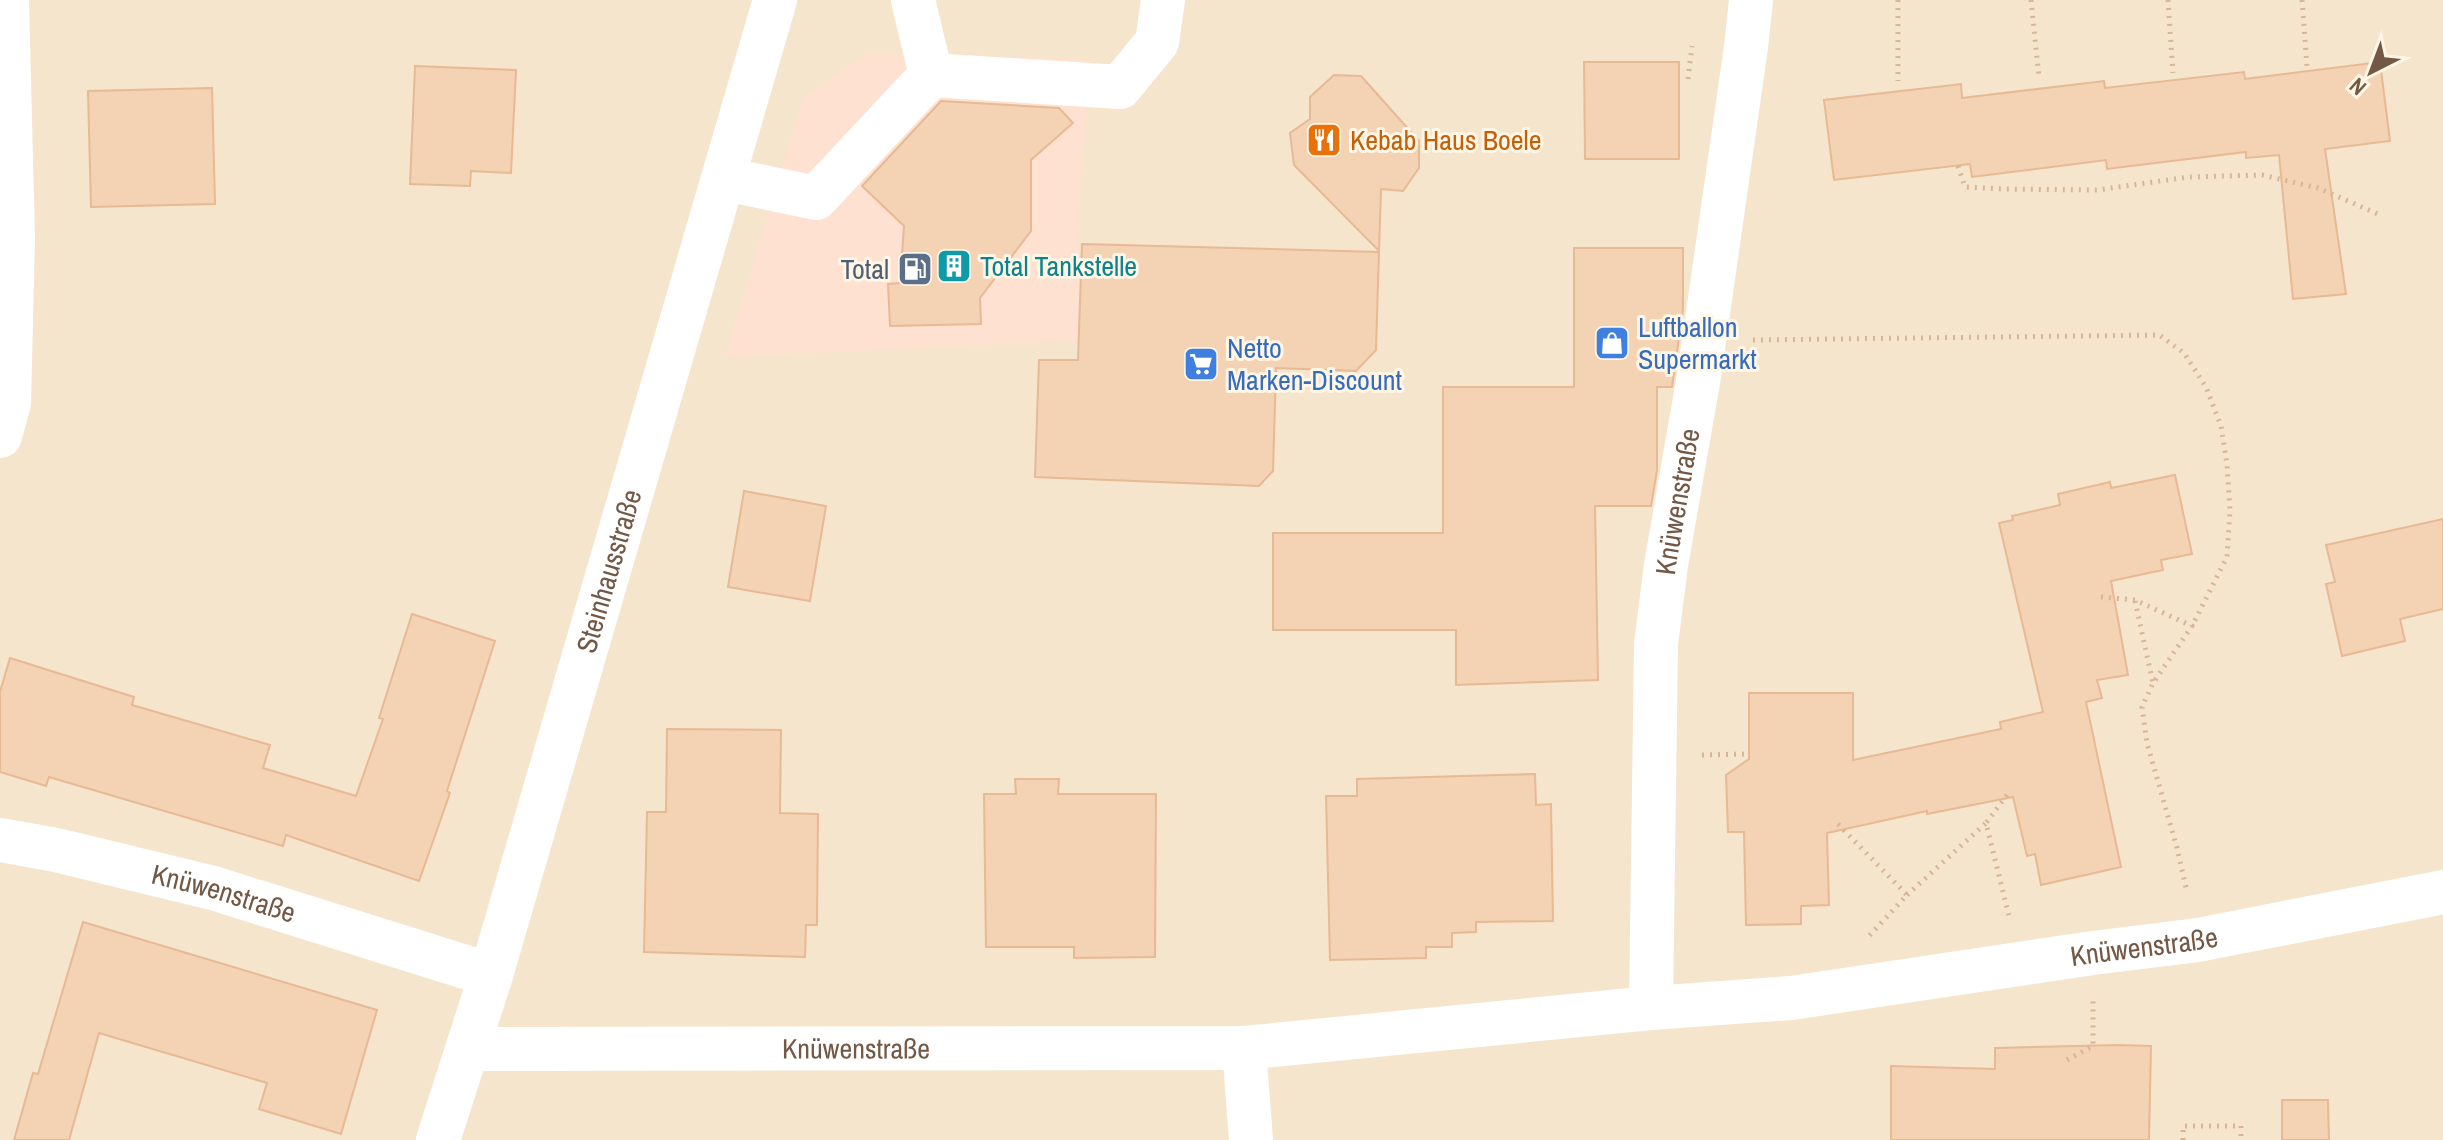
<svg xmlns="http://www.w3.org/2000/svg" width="2443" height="1140" font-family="'Archivo Narrow',sans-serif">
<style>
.residential{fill:#f5e5cc}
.commercial{fill:#fee1d0}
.building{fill:#f4d2b4;stroke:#e7b994;stroke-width:2}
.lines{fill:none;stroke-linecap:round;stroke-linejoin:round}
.path{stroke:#d8b598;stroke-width:5;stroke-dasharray:2 6;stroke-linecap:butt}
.minor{stroke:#fff;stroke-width:44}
.labels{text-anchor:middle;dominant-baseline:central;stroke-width:6;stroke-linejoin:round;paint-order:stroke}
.food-label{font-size:28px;fill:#c56008;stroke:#fff6e5;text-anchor:start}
.culture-label{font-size:28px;fill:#0d838f;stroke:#fff6e5;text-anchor:start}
.service-label{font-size:28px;fill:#4e5e75;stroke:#fff6e5;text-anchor:end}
.shop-label{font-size:28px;fill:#366cbe;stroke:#fff6e5;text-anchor:start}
.street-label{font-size:28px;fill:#735945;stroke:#fff6e5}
</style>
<rect width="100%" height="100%" fill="#fdf3dd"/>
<path class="residential" d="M 0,0 L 2443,0 L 2443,1140 L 0,1140 Z"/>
<path class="commercial" d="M 867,54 L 1093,59 L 1079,197 L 1078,341 L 725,357 L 803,98 Z"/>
<path class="building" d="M 1584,62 L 1679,62 L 1679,159 L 1585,159 Z
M 2380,62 L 2390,141 L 2325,149 L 2346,294 L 2293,299 L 2279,155 L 2246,158 L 2246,152 L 2107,169 L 2106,160 L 1972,177 L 1970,164 L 1834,180 L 1824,100 L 1961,84 L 1962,98 L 2104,81 L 2105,88 L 2244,72 L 2245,79 Z
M 415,66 L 516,70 L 511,173 L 471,171 L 470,186 L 410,184 Z
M 1334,75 L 1361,76 L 1419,141 L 1419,168 L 1403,191 L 1381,189 L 1379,251 L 1294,165 L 1290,133 L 1310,119 L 1310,97 Z
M 212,88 L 215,204 L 91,207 L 88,91 Z
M 941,101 L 1059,108 L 1073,123 L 1031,160 L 1031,231 L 980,298 L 981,324 L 890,326 L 888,284 L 900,283 L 904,226 L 862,186 Z
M 1082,244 L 1379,252 L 1376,350 L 1356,371 L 1276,368 L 1273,471 L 1259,486 L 1035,477 L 1039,360 L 1078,360 Z
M 1574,248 L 1683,248 L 1683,310 L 1672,387 L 1657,387 L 1657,470 L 1651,506 L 1595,506 L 1598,680 L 1456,685 L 1456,630 L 1273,630 L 1273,533 L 1443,533 L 1443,387 L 1574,387 Z
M 2175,475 L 2192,554 L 2161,560 L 2163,570 L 2111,581 L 2128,675 L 2097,680 L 2102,698 L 2086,702 L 2121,867 L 2041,885 L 2035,854 L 2027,856 L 2013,797 L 1927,814 L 1927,811 L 1827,833 L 1829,905 L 1801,906 L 1801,924 L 1746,925 L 1744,832 L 1728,832 L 1726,775 L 1749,759 L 1749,693 L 1853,693 L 1853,760 L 2001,729 L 2000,722 L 2043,712 L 1999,523 L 2013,520 L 2012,516 L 2060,505 L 2058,494 L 2110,482 L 2111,488 Z
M 744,491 L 826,506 L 810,601 L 728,587 Z
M 2443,519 L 2443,609 L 2400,619 L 2405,641 L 2342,656 L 2326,584 L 2335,582 L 2326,545 Z
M 412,614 L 495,641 L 447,791 L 450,793 L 419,881 L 286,835 L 283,846 L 49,777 L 46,786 L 0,772 L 0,692 L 10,658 L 134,697 L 132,705 L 270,745 L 263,768 L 356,796 L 383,719 L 379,718 Z
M 667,729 L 781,730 L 780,813 L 818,814 L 817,925 L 806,925 L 805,957 L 644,952 L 647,812 L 666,812 Z
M 1535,774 L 1536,805 L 1551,804 L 1553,921 L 1476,922 L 1476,932 L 1452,933 L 1452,947 L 1426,947 L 1426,958 L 1330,960 L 1326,796 L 1357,796 L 1357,779 Z
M 1015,779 L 1059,779 L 1058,794 L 1156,794 L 1155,957 L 1074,958 L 1074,947 L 986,947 L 984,794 L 1016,794 Z
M 83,922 L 377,1010 L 341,1134 L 259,1109 L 267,1083 L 99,1033 L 69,1140 L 14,1140 L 33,1073 L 38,1074 Z
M 2119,1045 L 2151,1046 L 2149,1140 L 1891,1140 L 1891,1066 L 1995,1069 L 1995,1048 Z
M 2282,1100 L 2328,1100 L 2329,1140 L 2282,1140 Z"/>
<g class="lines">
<path class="path" d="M 1898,0 L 1898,81
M 2031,0 L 2039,77
M 2168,0 L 2173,73
M 2302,0 L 2307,66
M 1688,79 L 1692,46
M 1958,166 L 1965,187 L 2003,189 L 2097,190 L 2189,177 L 2262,175 L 2318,188 L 2378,214
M 1753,340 L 2159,335 L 2184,353 L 2206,387 L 2221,426 L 2227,464 L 2230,510 L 2227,557 L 2192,626
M 2101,597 L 2135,600 L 2192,626 L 2153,683 L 2142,707 L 2147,743 L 2177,848 L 2187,892
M 2135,601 L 2153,683
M 1702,755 L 1749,754
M 2007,795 L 1986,823 L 2009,916
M 1838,824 L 1907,895 L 1869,936
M 1907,895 L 1986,823
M 2067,1060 L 2093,1046 L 2093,1001
M 2183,1140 L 2183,1126 L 2241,1126 L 2241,1140"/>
<g class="minor">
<path d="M 913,0 L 931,75 L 1120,87 L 1157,42 L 1163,0"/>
<path d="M 725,179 L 816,198 L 931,75"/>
<path d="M 0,436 L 9,403 L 13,239 L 7,0"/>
<path id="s1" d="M 0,840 L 56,850 L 213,888 L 491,975"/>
<path id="s2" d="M 1651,1008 L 1656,644 L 1666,565 L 1699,376 L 1746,47 L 1751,0"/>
<path d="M 1244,1048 L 1251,1140"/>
<path id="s3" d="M 468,1049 L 1244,1048 L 1651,1008 L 1791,998 L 2093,953 L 2198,940 L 2443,892"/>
<path id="s4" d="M 438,1140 L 491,975 L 775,0"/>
</g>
</g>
<defs>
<g id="restaurant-square" transform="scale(1.8)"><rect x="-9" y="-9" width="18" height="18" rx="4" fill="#e8710a" stroke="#fff6e5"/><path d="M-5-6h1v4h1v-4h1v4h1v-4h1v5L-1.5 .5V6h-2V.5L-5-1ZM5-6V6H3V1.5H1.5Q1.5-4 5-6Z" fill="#fff"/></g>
<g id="building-square" transform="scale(1.8)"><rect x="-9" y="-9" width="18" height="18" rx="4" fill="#0f9aa8" stroke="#fff6e5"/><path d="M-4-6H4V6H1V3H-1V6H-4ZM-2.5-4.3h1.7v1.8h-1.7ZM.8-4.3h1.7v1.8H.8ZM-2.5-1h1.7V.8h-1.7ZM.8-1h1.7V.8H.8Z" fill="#fff"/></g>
<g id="fuel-square" transform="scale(1.8)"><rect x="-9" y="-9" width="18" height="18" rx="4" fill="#5c6f8a" stroke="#fff6e5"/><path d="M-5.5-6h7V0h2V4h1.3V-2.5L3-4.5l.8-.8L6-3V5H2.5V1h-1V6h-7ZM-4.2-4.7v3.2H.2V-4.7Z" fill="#fff"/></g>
<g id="shop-square" transform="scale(1.8)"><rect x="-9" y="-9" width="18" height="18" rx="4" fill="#3f7fe0" stroke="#fff6e5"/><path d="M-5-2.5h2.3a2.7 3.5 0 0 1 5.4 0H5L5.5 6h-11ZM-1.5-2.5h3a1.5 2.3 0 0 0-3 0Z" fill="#fff"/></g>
<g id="supermarket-square" transform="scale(1.8)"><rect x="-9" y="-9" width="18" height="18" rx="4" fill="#3f7fe0" stroke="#fff6e5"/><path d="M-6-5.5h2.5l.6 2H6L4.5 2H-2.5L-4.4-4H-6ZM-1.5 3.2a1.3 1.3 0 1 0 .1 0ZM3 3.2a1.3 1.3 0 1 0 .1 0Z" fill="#fff"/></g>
</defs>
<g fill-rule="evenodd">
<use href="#restaurant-square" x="1324" y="140"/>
<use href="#building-square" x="954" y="266"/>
<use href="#fuel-square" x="915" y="269"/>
<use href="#shop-square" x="1612" y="343"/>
<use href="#supermarket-square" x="1201" y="364"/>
</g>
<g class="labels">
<g class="food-label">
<text x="1350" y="140">Kebab Haus Boele</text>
</g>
<g class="culture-label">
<text x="980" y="266">Total Tankstelle</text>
</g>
<g class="service-label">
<text x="889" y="269">Total</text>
</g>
<g class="shop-label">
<text x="1638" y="327">Luftballon<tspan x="1638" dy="32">Supermarkt</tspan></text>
<text x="1227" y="348">Netto<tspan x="1227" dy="32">Marken-Discount</tspan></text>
</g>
<g class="street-label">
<text stroke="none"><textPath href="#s2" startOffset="508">Knüwenstraße</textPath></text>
<text stroke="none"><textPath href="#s4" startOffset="594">Steinhausstraße</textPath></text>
<text stroke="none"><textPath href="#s1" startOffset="230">Knüwenstraße</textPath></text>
<text stroke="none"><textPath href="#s3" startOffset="1682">Knüwenstraße</textPath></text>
<text stroke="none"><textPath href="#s3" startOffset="388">Knüwenstraße</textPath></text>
</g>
</g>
<g transform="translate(2371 72) rotate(222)" stroke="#fff6e5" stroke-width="6" paint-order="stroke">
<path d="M0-6L14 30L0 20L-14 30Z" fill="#735945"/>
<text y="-12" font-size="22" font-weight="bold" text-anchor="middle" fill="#735945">N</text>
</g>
</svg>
